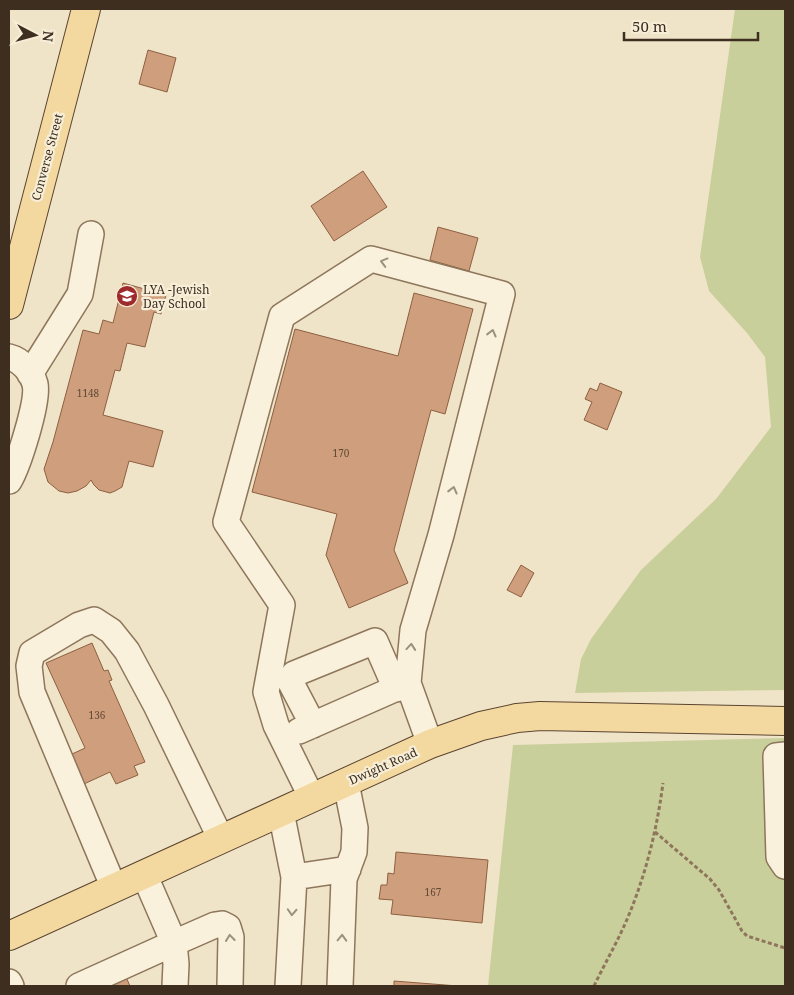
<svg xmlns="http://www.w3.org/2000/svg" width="794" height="995" font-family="'Noto Serif',serif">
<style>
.green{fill:#c9cf9b}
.building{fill:#cf9f7d;stroke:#8d5f41}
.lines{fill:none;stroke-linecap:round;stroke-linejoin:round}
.minor-casing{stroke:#8d765c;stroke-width:28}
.major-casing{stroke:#5b4430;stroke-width:30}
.path{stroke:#8d765c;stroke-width:3;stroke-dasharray:4 2.5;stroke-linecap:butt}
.minor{stroke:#faf1dc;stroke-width:25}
.major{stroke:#f3d9a0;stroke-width:28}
.oneway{stroke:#9c907e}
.labels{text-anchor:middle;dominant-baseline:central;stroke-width:4.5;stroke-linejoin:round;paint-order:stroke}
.number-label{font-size:10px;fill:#624a37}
.street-label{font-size:12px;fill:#3d2e20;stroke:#f7eed8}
.poi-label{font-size:12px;fill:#3d2e20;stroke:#f7eed8;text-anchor:start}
</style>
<rect width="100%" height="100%" fill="#f0e4c8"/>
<path class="green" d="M 735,9 L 785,9 L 785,690 L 575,693 L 581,659 L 591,639 L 641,570 L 716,499 L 771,427 L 765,357 L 747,333 L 709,291 L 700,257 Z
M 785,738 L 785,986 L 488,986 L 513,745 Z"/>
<path class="building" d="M 148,50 L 176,58 L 167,92 L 139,84 Z
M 363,171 L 387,207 L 334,241 L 311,206 Z
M 438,227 L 478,238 L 469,271 L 430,260 Z
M 123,283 L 166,295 L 161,314 L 154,312 L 145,347 L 127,343 L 120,371 L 115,370 L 103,415 L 163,431 L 153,467 L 129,461 L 122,487 L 115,491 L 110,493 L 99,490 L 94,485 L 91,480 L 86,486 L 77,491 L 68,493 L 59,491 L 48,482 L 44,469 L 53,442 L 83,330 L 99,334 L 103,320 L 113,323 Z
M 414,293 L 473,309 L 445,414 L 431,410 L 394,550 L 408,583 L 349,608 L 326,555 L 337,514 L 252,492 L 295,329 L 398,356 Z
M 600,383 L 622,392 L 607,430 L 584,420 L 592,402 L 585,399 L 590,388 L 597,391 Z
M 521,565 L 534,573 L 521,597 L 507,590 Z
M 92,643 L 104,671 L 108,670 L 112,680 L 109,681 L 145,762 L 134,766 L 138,775 L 116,784 L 110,772 L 84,784 L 70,755 L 85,748 L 46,663 Z
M 396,852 L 488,860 L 482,923 L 391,914 L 393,900 L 379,899 L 381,885 L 387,885 L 388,873 L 394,874 Z
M 126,977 L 130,986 L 107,986 Z
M 394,981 L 458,986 L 394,986 Z"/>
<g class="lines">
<g class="minor-casing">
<path id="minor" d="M 9,357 C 21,360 32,372 35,384 C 39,401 18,466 9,481
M 30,374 L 80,294 L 91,234
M 313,725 L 291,683 L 294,674 L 375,641 L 396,689
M 299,731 L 408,683
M 785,755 L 776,756 L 779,857 L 785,866
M 312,798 L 276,725 L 266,692 L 282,605 L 226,522 L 282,316 L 371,259 L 502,294 L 441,535 L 413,630 L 408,683 L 430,744
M 281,812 L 294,877 L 288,986
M 294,877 L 348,869
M 114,888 L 32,692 L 29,666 L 32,653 L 79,625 L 94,620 L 111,631 L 127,651 L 156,705 L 221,839
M 9,982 L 11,986
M 79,986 L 174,943 L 144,874
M 175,986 L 176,964 L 174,943 L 215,925 L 222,924 L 228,927 L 231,937 L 230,986
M 340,986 L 344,879 L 354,852 L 355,828 L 346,783"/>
</g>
<g class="major-casing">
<path id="major" d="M 9,305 L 86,9
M 9,936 L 430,744 L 481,726 L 517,718 L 540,716 L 785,721"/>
</g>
<path class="path" d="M 655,832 L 710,879 L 719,890 L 742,931 L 747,936 L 785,948
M 594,986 C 605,963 618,941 628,917 C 646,874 657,829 663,783"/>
<use href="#minor" class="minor"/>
<use href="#major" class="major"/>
</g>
<defs><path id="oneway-chevron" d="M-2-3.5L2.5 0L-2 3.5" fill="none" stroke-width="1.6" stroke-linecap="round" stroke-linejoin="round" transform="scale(1.25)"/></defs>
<g class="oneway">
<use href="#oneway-chevron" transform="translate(384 262) rotate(-165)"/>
<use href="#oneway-chevron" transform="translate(492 333) rotate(-76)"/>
<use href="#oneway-chevron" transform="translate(453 490) rotate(-76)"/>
<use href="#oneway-chevron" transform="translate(411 647) rotate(-85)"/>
<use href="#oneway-chevron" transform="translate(292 912) rotate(93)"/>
<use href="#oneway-chevron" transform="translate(230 938) rotate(-97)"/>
<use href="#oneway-chevron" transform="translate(342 938) rotate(-88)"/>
</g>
<defs>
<g id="school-disc" transform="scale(1.125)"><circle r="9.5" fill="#9e2a2b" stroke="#f7eed8"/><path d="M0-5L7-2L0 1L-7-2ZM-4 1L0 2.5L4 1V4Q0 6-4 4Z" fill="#fff"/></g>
</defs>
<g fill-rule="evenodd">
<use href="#school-disc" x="127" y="296"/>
</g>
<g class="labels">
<g class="number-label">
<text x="88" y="393">1148</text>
<text x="341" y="453">170</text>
<text x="97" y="715">136</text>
<text x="433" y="892">167</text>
</g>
<g class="street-label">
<text transform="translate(47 157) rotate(-75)">Converse Street</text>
<text transform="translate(383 766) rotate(-24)">Dwight Road</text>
</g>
<g class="poi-label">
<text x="143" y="289">LYA -Jewish<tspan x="143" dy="14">Day School</tspan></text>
</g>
</g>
<rect width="794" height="995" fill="none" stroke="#3d2e20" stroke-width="20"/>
<g transform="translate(35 35) rotate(96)" stroke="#f7eed8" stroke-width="4" paint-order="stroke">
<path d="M0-4L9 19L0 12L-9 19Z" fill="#3d2e20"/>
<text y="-8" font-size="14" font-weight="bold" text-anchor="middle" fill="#3d2e20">N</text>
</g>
<path d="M624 32v8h134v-8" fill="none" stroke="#3d2e20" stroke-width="2.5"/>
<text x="632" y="32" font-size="15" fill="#3d2e20" stroke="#f7eed8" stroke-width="4" paint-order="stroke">50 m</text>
</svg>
